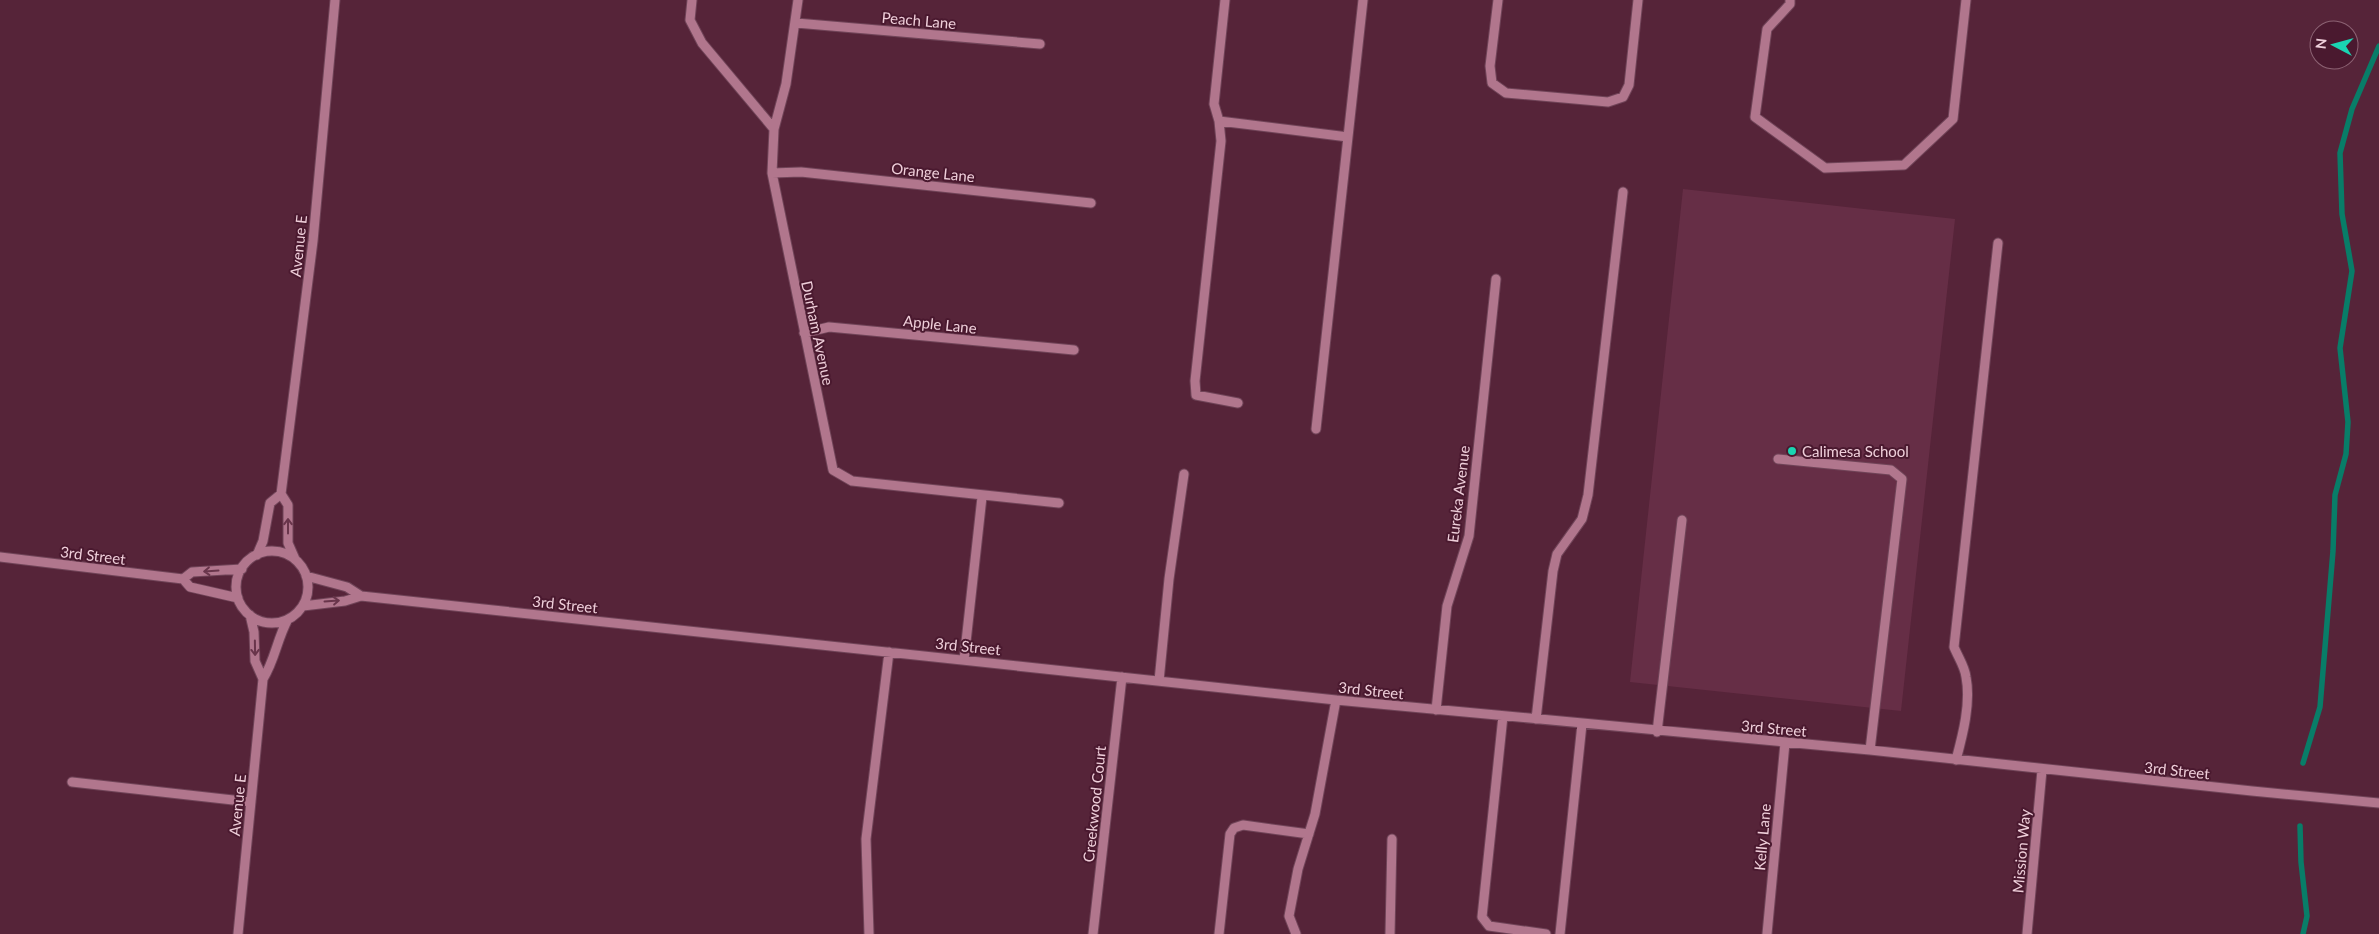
<svg xmlns="http://www.w3.org/2000/svg" width="2379" height="934" font-family="Lato,sans-serif">
<style>
.built{fill:#662e46}
.lines{fill:none;stroke-linecap:round;stroke-linejoin:round}
.stream{stroke:#087d68;stroke-width:5.5}
.minor-casing{stroke:#704458;stroke-width:11}
.minor{stroke:#b1768d;stroke-width:9}
.oneway{stroke:#69354b}
.poi-dot{fill:#1ad5b2;stroke:#4a192f;stroke-width:2}
.labels{text-anchor:middle;dominant-baseline:central;stroke-width:4;stroke-linejoin:round;paint-order:stroke}
.street-label{font-size:15px;fill:#efcfda;stroke:#4a192f}
.poi-label{font-size:15px;fill:#efcfda;stroke:#4a192f;text-anchor:start}
</style>
<rect width="100%" height="100%" fill="#562439"/>
<path class="built" d="M 1683,189 L 1955,219 L 1901,711 L 1630,682 Z"/>
<g class="lines">
<path class="stream" d="M 2303,763 L 2320,707 L 2333,551 L 2335,495 L 2346,454 L 2348,422 L 2340,348 L 2352,271 L 2342,214 L 2340,153 L 2352,109 L 2379,46
M 2300,826 L 2301,862 L 2307,916 L 2303,934"/>
<g class="minor-casing">
<path id="minor" d="M 692,0 L 690,20 L 702,43 L 774,129 L 772,173 L 833,470 L 852,481 L 1059,503
M 1225,0 L 1214,104 L 1219,121 L 1221,141 L 1195,381 L 1196,395 L 1238,403
M 1498,0 L 1490,66 L 1492,83 L 1506,93 L 1608,102 L 1623,97 L 1629,85 L 1638,0
M 1790,0 L 1790,4 L 1767,29 L 1755,117 L 1825,168 L 1904,165 L 1953,119 L 1966,0
M 796,23 L 1040,44
M 1219,121 L 1348,137
M 774,129 L 786,84 L 798,0
M 772,173 L 801,172 L 1091,203
M 804,333 L 829,327 L 1074,350
M 1316,429 L 1363,0
M 1778,459 L 1891,470 L 1902,479 L 1870,750
M 281,494 L 288,505 L 288,543 L 295,559
M236 587a36 36 0 1 1 72 0a36 36 0 1 1-72 0Z
M 257,555 L 263,541 L 270,503 L 281,494 L 313,241 L 335,0
M 0,557 L 183,579 L 190,587 L 238,598
M 306,576 L 347,587 L 361,596
M 183,579 L 192,572 L 242,569
M 303,606 L 345,601 L 361,596 L 1336,700 L 1870,750 L 2252,791 L 2379,803
M 250,615 L 254,632 L 255,661 L 263,679
M 964,660 L 982,497
M 1159,681 L 1169,579 L 1184,474
M 1436,710 L 1447,606 L 1469,536 L 1496,279
M 1503,716 L 1482,917 L 1489,926 L 1546,934
M 1536,719 L 1553,571 L 1557,554 L 1582,519 L 1588,495 L 1623,192
M 1657,732 L 1682,520
M 1956,760 C 1963,734 1971,703 1966,677 C 1965,667 1958,657 1954,647 L 1998,243
M 72,782 L 251,802
M 238,934 L 263,679 C 275,660 277,639 288,619
M 869,934 L 866,839 L 889,652
M 1093,934 L 1122,677
M 1219,934 L 1230,834 L 1234,828 L 1243,825 L 1309,834
M 1296,934 L 1289,916 L 1298,869 L 1315,814 L 1336,700
M 1390,934 L 1392,839
M 1560,934 L 1582,724
M 1767,934 L 1785,743
M 2027,934 L 2042,770"/>
</g>
<use href="#minor" class="minor"/>
</g>
<defs><path id="oneway-shaft" d="M-6 0H5M1.5-3L5.5 0L1.5 3" fill="none" stroke-width="1.6" stroke-linecap="round" stroke-linejoin="round" transform="scale(1.25)"/></defs>
<g class="oneway">
<use href="#oneway-shaft" transform="translate(288 526) rotate(-90)"/>
<use href="#oneway-shaft" transform="translate(211 571) rotate(176)"/>
<use href="#oneway-shaft" transform="translate(332 601) rotate(-4)"/>
<use href="#oneway-shaft" transform="translate(255 648) rotate(89)"/>
</g>
<circle class="poi-dot" cx="1792" cy="451" r="5"/>
<g class="labels">
<g class="street-label">
<text transform="translate(919 20) rotate(5)">Peach Lane</text>
<text transform="translate(933 172) rotate(6)">Orange Lane</text>
<text transform="translate(298 246) rotate(-84)">Avenue E</text>
<text transform="translate(940 324) rotate(6)">Apple Lane</text>
<text transform="translate(818 333) rotate(78)">Durham Avenue</text>
<text transform="translate(1458 494) rotate(-83)">Eureka Avenue</text>
<text transform="translate(93 555) rotate(7)">3rd Street</text>
<text transform="translate(565 604) rotate(6)">3rd Street</text>
<text transform="translate(968 646) rotate(6)">3rd Street</text>
<text transform="translate(1371 690) rotate(6)">3rd Street</text>
<text transform="translate(1774 728) rotate(5)">3rd Street</text>
<text transform="translate(2177 770) rotate(6)">3rd Street</text>
<text transform="translate(1094 804) rotate(-84)">Creekwood Court</text>
<text transform="translate(237 805) rotate(-84)">Avenue E</text>
<text transform="translate(1762 837) rotate(-85)">Kelly Lane</text>
<text transform="translate(2021 851) rotate(-85)">Mission Way</text>
</g>
<g class="poi-label">
<text x="1802" y="451">Calimesa School</text>
</g>
</g>
<g transform="translate(2334 45) rotate(276)"><circle r="24" fill="#4a192f" stroke="#8c6273"/>
<path d="M0-4L9 19L0 12L-9 19Z" fill="#1ad5b2"/>
<text y="-8" font-size="14" font-weight="bold" text-anchor="middle" fill="#efcfda">N</text>
</g>
</svg>
